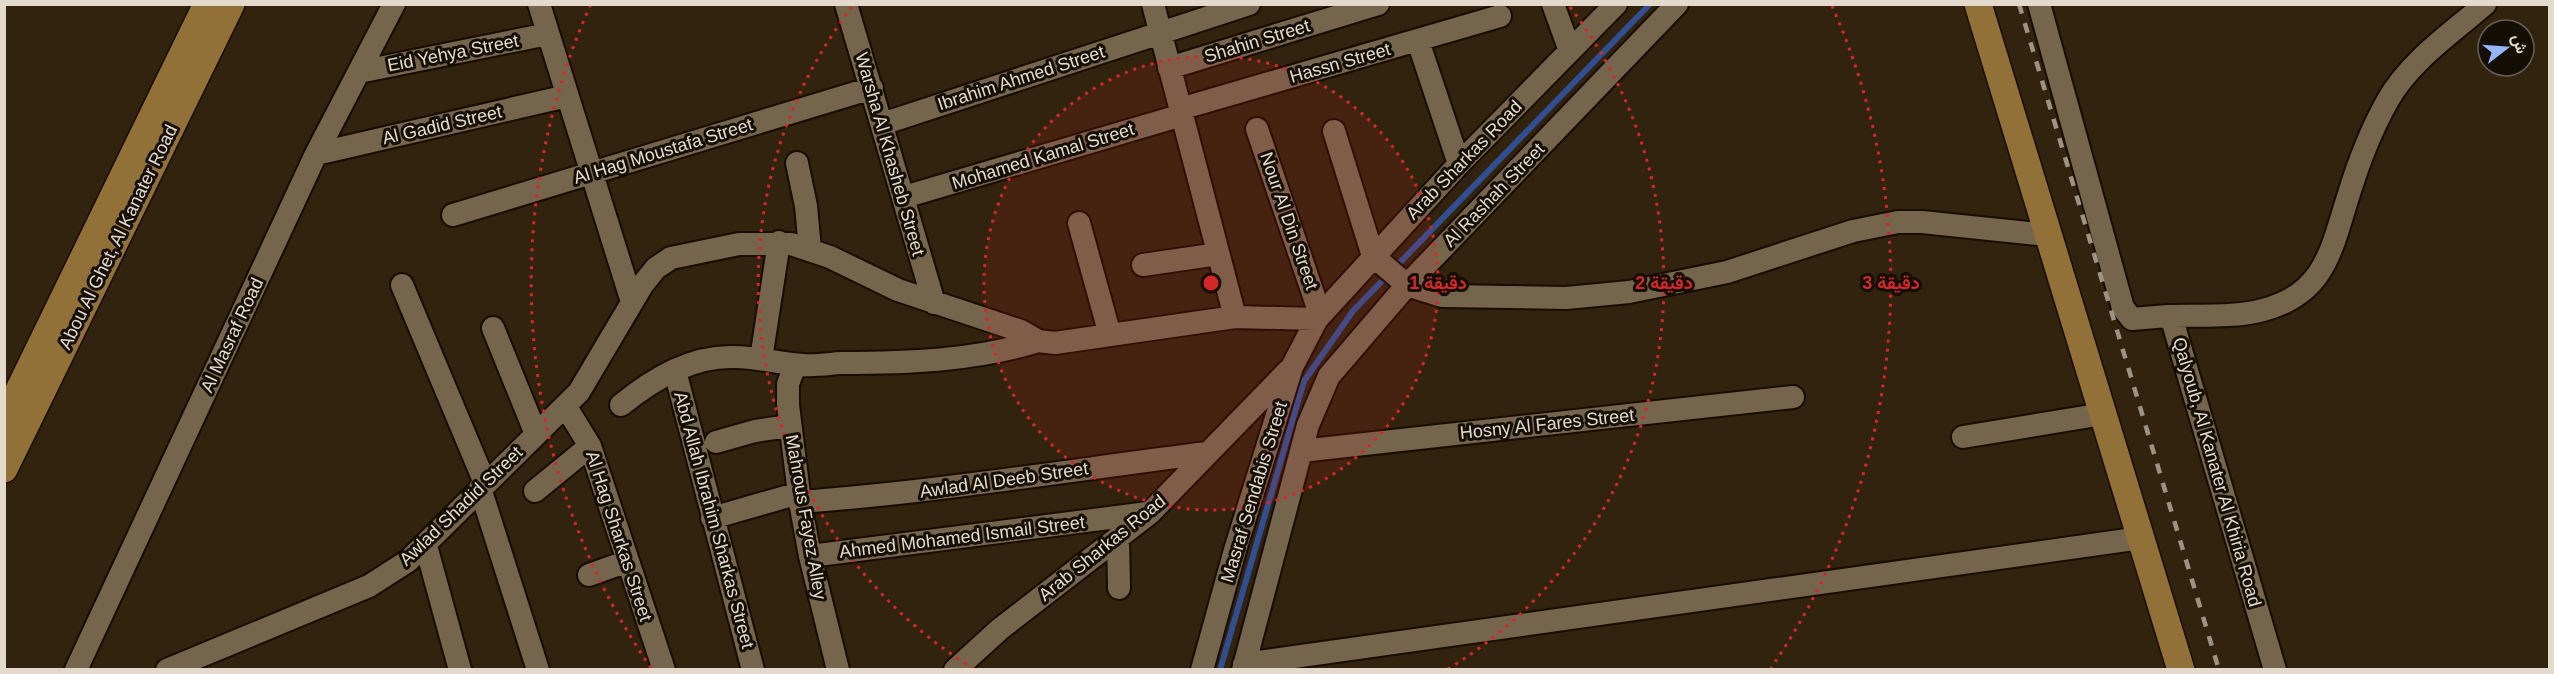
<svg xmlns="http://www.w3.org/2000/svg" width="2554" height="674" font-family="Arial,Vazirmatn,sans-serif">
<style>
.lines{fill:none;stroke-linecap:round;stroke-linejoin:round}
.stream{stroke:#324e93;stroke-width:6}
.minor-casing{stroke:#180c00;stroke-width:26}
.major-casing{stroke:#180c00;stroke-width:30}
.minor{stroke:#75654d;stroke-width:22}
.major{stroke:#927138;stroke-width:27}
.rail{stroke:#9e9383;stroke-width:4.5;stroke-dasharray:10 10;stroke-linecap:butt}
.ring{fill:none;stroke:#d62828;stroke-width:3;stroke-dasharray:3 6}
.labels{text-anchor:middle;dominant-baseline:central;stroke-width:6;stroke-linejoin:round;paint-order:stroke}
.street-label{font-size:18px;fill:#e3dacd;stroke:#140e05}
.centre{fill:#d62828;stroke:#140e05;stroke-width:3}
.ring-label{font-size:18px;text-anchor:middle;font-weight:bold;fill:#d62828;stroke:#140e05;stroke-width:6;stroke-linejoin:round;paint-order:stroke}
</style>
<rect width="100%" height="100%" fill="#31230d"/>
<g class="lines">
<path class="stream" d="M 1220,670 L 1304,381 L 1353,311 L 1650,4"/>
<g class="minor-casing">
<path id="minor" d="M 539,4 L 632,302
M 846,4 L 934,303
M 1153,4 L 1235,317
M 1553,4 L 1570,51
M 2039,4 L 2123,308 L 2132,319 L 2168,316 L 2173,323 L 2275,670
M 1418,41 L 1459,164
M 1169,68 L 1378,4
M 359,72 L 548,34
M 1180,109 L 1500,16
M 882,124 L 1249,4
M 1257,129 L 1320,314
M 1334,131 L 1373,256 L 1407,285 L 1442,296 L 1566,298 L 1629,292 L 1727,272 L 1853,231 L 1898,222 L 1922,222 L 2047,235
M 316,154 L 567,96
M 797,163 L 806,206 L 810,249
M 904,197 L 1182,115
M 453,215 L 872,88
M 1079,223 L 1110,335
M 1143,265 L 1218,254
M 402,285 L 485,483
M 2168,316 C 2198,315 2233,318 2263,310 C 2325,294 2331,250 2348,197 C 2358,164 2371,130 2388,100 C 2410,61 2452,33 2485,4
M 493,328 L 536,434
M 761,359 L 779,242
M 795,365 L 788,384 L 788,405 L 800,502 L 810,556 L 838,670
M 675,371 L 753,670
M 621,405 C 653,379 692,355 735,357 C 758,357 781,364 803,365 C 815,366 828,364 840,363 C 906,363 975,361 1038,341
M 566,407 L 590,446 L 664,670
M 1963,437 L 2103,414
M 716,442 L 755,431 L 789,426
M 1301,451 L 1793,397
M 480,488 L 538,670
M 535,491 L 590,446
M 800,502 C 936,492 1071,470 1207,453
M 712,518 L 799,493
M 1118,537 L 1119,588
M 426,546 L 460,670
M 810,556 L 1148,513
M 589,575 L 628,561
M 1244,664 L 2141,538
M 76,670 L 316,154 L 394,4
M 167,670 L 369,586 L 408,561 L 579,392 L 643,284 L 656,268 L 671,258 L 739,244 L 791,244 L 830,257 L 898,290 L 1021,331 L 1038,341 L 1055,343 L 1235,317 L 1317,319
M 955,670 L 1000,629 L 1150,513 L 1289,370
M 1202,670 L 1235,550 L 1292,367 L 1317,319 L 1459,164 L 1616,4
M 1243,670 L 1308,425 L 1329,376 L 1407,285 L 1677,4"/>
</g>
<g class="major-casing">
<path id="major" d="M 1978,4 L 2181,670
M 4,421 L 207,4
M 4,469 L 231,4"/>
</g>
<use href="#minor" class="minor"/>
<use href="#major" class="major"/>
<path class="rail" d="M 2019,4 L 2219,670"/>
</g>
<circle cx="1211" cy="283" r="227" fill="#d62828" fill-opacity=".12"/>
<g class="ring">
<circle cx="1211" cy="283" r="227"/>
<path d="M974 669A453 453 0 0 1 852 7M1570 7A453 453 0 0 1 1448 669"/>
<path d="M651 668A680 680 0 0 1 590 6M1832 6A680 680 0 0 1 1771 668"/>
</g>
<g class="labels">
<g class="street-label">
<text transform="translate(1257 41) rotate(-17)">Shahin Street</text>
<text transform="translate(453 53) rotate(-11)">Eid Yehya Street</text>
<text transform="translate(1340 63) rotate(-16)">Hassn Street</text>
<text transform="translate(1021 78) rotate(-18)">Ibrahim Ahmed Street</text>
<text transform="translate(442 125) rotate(-13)">Al Gadid Street</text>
<text transform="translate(663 151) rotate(-17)">Al Hag Moustafa Street</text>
<text transform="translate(890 154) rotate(74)">Warsha Al Khasheb Street</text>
<text transform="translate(1043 156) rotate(-17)">Mohamed Kamal Street</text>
<text transform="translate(1464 160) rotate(-46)">Arab Sharkas Road</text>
<text transform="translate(1494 195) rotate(-46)">Al Rashah Street</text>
<text transform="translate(1289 221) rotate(71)">Nour Al Din Street</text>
<text transform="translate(118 237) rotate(-64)">Abou Al Ghet, Al Kanater Road</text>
<text transform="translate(232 335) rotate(-65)">Al Masraf Road</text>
<text transform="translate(1547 424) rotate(-6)">Hosny Al Fares Street</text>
<text transform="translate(2217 472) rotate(74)">Qalyoub, Al Kanater Al Khiria Road</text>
<text transform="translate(1004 480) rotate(-8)">Awlad Al Deeb Street</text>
<text transform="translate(1254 492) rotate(-73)">Masraf Sendabis Street</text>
<text transform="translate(461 506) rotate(-44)">Awlad Shadid Street</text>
<text transform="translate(806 517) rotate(80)">Mahrous Fayez Alley</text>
<text transform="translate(714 520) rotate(75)">Abd Allah Ibrahim Sharkas Street</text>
<text transform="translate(619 536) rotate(72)">Al Hag Sharkas Street</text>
<text transform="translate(962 537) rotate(-7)">Ahmed Mohamed Ismail Street</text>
<text transform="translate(1102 548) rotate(-39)">Arab Sharkas Road</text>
</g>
</g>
<circle cx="1211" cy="283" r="9" class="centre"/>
<g class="ring-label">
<text x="1438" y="289">1 دقيقة</text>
<text x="1664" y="289">2 دقيقة</text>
<text x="1891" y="289">3 دقيقة</text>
</g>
<rect width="2554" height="674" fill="none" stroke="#e3dacd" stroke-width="12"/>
<g transform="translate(2506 48) rotate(73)"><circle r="28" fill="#140e05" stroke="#676055" stroke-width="1.5"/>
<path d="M0-4.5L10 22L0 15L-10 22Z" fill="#95b6fd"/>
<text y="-9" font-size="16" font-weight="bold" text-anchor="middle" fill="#e3dacd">ش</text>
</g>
</svg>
